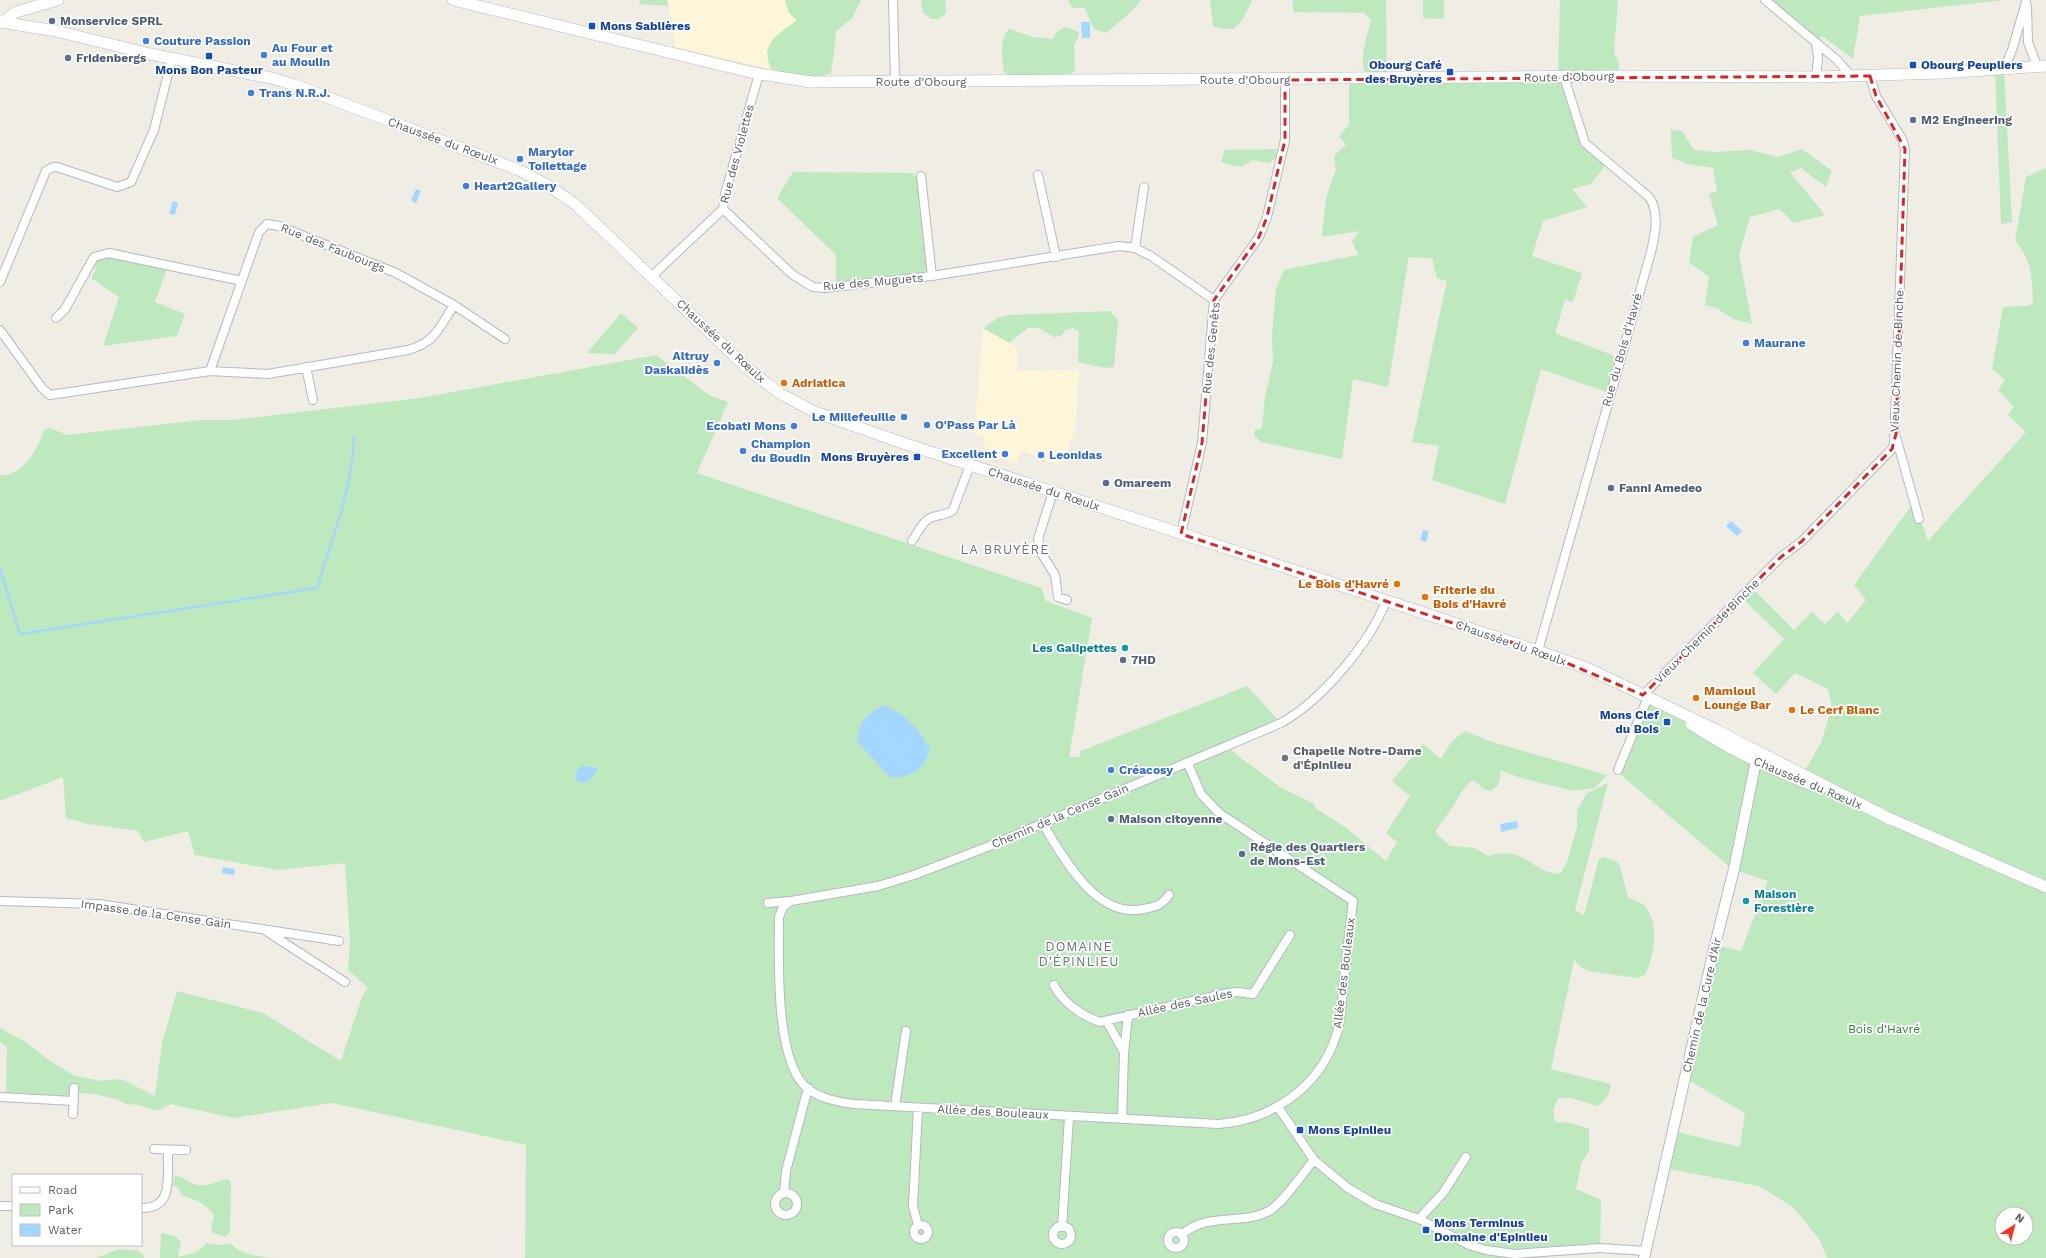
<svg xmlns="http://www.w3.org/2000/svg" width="2046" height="1258" font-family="'Work Sans',sans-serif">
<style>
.commercial{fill:#fff6d9}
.green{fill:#bee9be;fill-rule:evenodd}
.water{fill:#a4d7ff}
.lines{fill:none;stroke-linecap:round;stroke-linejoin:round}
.stream{stroke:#a4d7ff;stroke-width:2.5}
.minor-casing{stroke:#b6babf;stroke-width:10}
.tertiary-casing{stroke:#b6babf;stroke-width:12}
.secondary-casing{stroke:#b7bbc1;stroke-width:12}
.minor{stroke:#fff;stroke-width:8}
.tertiary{stroke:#fff;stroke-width:10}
.secondary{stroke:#fff;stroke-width:11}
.marked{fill:none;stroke:#d62828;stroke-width:3;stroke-dasharray:8 5;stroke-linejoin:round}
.service-dot{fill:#5c6f8a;stroke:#fff;stroke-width:1.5}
.transit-dot{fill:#1a4fb4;stroke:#fff;stroke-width:1.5}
.shop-dot{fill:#3f7fe0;stroke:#fff;stroke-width:1.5}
.food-dot{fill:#e8710a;stroke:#fff;stroke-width:1.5}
.culture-dot{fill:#0f9aa8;stroke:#fff;stroke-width:1.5}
.worship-dot{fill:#6b7280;stroke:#fff;stroke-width:1.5}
.labels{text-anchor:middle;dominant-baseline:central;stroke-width:3.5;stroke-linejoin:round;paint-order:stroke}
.service-label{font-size:12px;font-weight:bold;fill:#4e5e75;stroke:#fff;text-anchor:start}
.transit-label{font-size:12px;font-weight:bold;fill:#164399;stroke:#fff;text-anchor:start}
.shop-label{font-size:12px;font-weight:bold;fill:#366cbe;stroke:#fff;text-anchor:start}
.street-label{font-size:12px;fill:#5c6065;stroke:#fff}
.food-label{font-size:12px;font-weight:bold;fill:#c56008;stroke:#fff;text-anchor:start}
.culture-label{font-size:12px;font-weight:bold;fill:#0d838f;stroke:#fff;text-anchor:end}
.worship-label{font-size:12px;font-weight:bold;fill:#5b616d;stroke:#fff;text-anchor:start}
.park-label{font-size:12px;fill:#2e8231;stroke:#fff}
.neighbourhood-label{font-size:13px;letter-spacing:1px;fill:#6c7277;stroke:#fff}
</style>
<rect width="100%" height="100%" fill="#efede4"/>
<path class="commercial" d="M 667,0 L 785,0 L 789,13 L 836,38 L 831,73 L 824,76 L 800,76 L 676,47 Z
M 983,328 L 1017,347 L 1017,371 L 1079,370 L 1076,427 L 1062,466 L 1021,451 L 1016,464 L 993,456 L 985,450 L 986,445 L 983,444 L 985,437 L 974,434 Z"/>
<path class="green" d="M 640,0 L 667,0 L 669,6 L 639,4 Z
M 785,0 L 861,0 L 853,17 L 835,32 L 836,38 L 831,73 C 813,82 790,74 771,69 C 759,43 779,34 797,20 L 789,13 Z
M 921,0 L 945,0 L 946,13 L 939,19 L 931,19 L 923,13 Z
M 1068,0 L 1141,0 L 1133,10 L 1106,33 L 1094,29 L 1085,8 L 1072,8 Z
M 1210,0 L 1252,0 L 1243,19 L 1234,29 L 1223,29 L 1213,26 Z
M 1294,0 L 1386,0 L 1387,79 L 1558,77 L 1560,0 L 1618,0 L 1614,54 C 1620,60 1620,66 1617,74 L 1564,77 L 1585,143 L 1608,162 L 1591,184 L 1572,189 L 1587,207 L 1543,221 L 1532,256 L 1582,273 L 1573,302 L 1565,300 L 1555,333 L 1620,358 L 1609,393 L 1541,369 L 1505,504 L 1432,480 L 1439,446 L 1412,442 L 1447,281 L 1437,278 L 1432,258 L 1409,257 L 1408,261 L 1388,387 L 1353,379 L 1342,459 L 1262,442 L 1254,436 L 1255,430 L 1262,428 L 1265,397 L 1273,362 L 1272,335 L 1276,289 L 1284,270 L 1357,255 L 1359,257 L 1352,241 L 1359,231 L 1322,237 C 1324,214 1325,192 1336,171 L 1334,156 L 1346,145 L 1339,137 L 1349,124 L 1349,79 L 1369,79 C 1356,62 1367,39 1371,20 L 1364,13 L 1294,12 L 1292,4 Z
M 1423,0 L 1444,0 L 1444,19 L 1423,18 Z
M 1765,0 L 2004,0 L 1860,16 L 1853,59 L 1822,36 L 1816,43 Z
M 1066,27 L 1079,32 L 1078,38 L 1074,44 L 1075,70 L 1071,74 L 1009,76 L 1004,72 C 1002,58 999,40 1009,29 L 1033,37 L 1053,39 L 1058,31 Z
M 2004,69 L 2012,222 L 2001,224 L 1995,70 Z
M 1671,130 L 1682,131 L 1694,150 L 1717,152 L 1750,150 L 1779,157 L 1802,149 L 1832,171 L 1826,187 L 1801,168 L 1790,172 L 1825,215 L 1794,223 L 1779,209 L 1750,217 L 1739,255 L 1752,324 L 1733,319 L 1718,309 L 1705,305 L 1709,277 L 1689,262 L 1693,237 L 1718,225 L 1709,194 L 1717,191 L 1713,168 L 1687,164 L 1672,158 Z
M 1277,149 L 1275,159 L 1269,163 L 1252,160 L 1242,167 L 1234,166 L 1221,162 L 1225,150 Z
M 2046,168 L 2046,1258 L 1827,1258 L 1819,1239 L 1793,1207 L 1759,1186 L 1664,1168 L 1673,1131 L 1740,1147 L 1745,1113 L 1685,1078 L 1715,945 L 1741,951 L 1768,881 L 1732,869 L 1621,775 L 1618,770 L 1648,697 L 1799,780 L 1821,743 L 1832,707 L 1828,689 L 1795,673 L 1776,694 L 1753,673 L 1784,639 L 1741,597 L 1751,587 L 1794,630 L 1812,612 L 1825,624 L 1838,612 L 1847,623 L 1866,600 L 1854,585 L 1914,502 L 1928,541 L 2026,432 L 2008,415 L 2014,407 L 1998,390 L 2005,380 L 1992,369 L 2003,307 L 2028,306 L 2033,302 C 2032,277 2032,260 2015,241 L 2026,177 ZM 2002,1214 L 2026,1214 L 2026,1238 L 2002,1238 Z
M 793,172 L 913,173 L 914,176 L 921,176 L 932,276 L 836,286 L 836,255 L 777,198 Z
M 108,257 L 167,269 L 155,302 L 185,314 L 177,336 L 103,346 L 119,297 L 91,278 L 96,269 L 94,267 L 99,259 Z
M 1110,311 L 1118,320 L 1114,367 L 1105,368 L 1078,362 L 1079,332 L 1073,328 L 1066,330 L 1061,336 L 1054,337 L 1039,328 L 1028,328 L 1009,343 L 983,328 L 998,318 L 1010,315 Z
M 621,313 L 638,328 L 615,354 L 587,353 Z
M 656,355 L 709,395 L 728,402 L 697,473 L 1041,588 L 1046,601 L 1092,618 L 1069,757 L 1079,757 L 1081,751 L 1247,686 L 1281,723 L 1231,745 L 1233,752 L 1280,787 L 1315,804 L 1314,807 L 1345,827 L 1386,861 L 1397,842 L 1386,833 L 1410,796 L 1392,781 L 1423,744 L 1441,759 L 1452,741 L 1465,731 L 1492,742 L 1607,775 L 1595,788 L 1573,791 L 1521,778 L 1500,770 C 1501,780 1500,786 1490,791 L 1485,790 L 1473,780 C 1463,788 1460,794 1454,805 C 1448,814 1441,822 1435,832 L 1450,846 L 1475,848 L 1488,856 C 1526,845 1530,872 1560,874 L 1567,862 L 1577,827 L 1577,811 L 1586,794 L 1608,783 L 1575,910 L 1584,915 L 1599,859 L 1605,857 L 1619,863 L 1628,897 C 1633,900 1641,902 1645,906 C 1660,924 1654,956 1645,975 L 1637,978 L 1589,971 L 1581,967 L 1574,960 L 1551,1069 L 1611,1084 C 1609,1095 1607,1100 1597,1106 L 1571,1098 L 1558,1098 L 1553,1110 L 1555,1122 L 1571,1123 L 1589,1129 L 1589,1151 L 1581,1164 L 1576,1189 L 1601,1200 L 1600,1248 L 1540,1254 L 1540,1258 L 525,1258 L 526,1145 L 332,1103 L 233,1118 L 171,1104 L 159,1110 L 153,1110 L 140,1105 L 126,1104 L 116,1099 L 94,1094 L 79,1093 L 74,1101 L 6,1098 L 7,1047 L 0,1042 L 0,1028 L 27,1043 L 50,1061 L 75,1076 L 101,1081 L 121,1079 L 155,1096 L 162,1043 L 177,991 L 263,1013 L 341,1061 L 362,997 L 368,988 L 348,970 L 350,942 L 345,863 L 278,870 L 195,855 L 188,831 L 144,842 L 138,831 L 88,824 L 66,818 L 63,777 L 0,801 L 0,475 C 15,478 29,461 36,449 C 40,443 41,436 45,429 L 50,428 L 67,435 L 201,420 L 233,420 L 420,398 Z
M 175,1176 C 184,1176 189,1184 199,1185 C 210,1187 217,1181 227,1179 L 231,1181 L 230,1232 L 226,1237 L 213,1233 L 211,1227 L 214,1216 C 207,1203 194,1199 181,1195 L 179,1188 L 172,1185 Z
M 161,1233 L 175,1236 L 181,1242 L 178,1257 C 189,1254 200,1253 206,1243 L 222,1245 L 230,1243 C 243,1256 257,1256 274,1258 L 160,1258 Z
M 118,1249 L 136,1250 L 143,1254 L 144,1258 L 96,1258 Z"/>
<path class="water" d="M 1081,22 L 1090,22 L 1090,38 L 1082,38 Z
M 416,189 L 421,191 L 416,203 L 411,200 Z
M 173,201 L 178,203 L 175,215 L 169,214 Z
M 1731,521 L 1742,531 L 1737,536 L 1726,526 Z
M 1423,530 L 1429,531 L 1426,542 L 1420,540 Z
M 883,705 C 904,713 921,729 930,750 C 922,771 913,776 891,778 L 858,743 C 856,722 867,716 883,705 Z
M 582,766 L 598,768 C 594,777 584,789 575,779 L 577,770 Z
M 1517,821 L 1518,828 L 1501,832 L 1500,824 Z
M 223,867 L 235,869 L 234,875 L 222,873 Z"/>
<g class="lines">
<path class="stream" d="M 0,569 L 20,634 L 317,588 C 332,539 353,488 354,436"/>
<g class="minor-casing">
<path id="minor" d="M 893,0 L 895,82
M 1765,0 L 1837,60 L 1852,77
M 2027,7 L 2028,42 L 2037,66
M 2004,69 L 2012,50 L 2026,2
M 1816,77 L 1818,58 L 1816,43
M 1038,175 L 1056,257
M 921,176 L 932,276
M 723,209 L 793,275 L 813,287 L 825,288 L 932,276 L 1119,246 L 1135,248 L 1151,256 L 1214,300
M 1135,248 L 1144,187
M 651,277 L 723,209 L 725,194 L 759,74
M 0,282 L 46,171 L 53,167 L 57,167 L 117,187 L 131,182 L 154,130 L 172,58
M 56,318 L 65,309 L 94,257 L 109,253 L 242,281
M 0,330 L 42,388 L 50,395 L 210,371 L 268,374 L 408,350 C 436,342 439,328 454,305 L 505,339
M 306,367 L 313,400
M 210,371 L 259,232 L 267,224 L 279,226 L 396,273 L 454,305
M 1896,437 L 1919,519
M 1053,492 L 1038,539 L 1042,554 L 1055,575 L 1058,597 L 1067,600
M 1181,534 L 1202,443 L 1214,300 L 1259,237 L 1267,217 L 1285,140 L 1285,80
M 912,541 C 917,534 922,522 930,518 C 938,514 946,516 953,510 L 970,465
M 1538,651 L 1651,252 C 1655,235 1660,212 1649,197 L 1585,143 L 1564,77
M 1643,695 L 1781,557 L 1801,542 L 1892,449 L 1894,443 L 1905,149 L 1902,139 L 1876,96 L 1870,76
M 1188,764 L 1201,794 L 1219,813 L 1353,901 C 1350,927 1347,953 1344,979 C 1342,999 1342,1018 1336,1036 C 1319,1088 1271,1120 1219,1124 L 854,1104 C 838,1102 822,1099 808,1089 C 774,1062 779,958 779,917 L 783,907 L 791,901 L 878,886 L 914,875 L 987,847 L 1281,723 C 1321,701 1370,643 1386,601
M 1618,770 L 1648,697
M 1043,824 C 1063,857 1096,919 1143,909 C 1155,907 1161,906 1169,895
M 0,901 L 99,904 L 339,941
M 768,903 L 790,901
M 266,931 L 345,982
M 1054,985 C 1062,1002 1082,1016 1100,1022 L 1228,993 L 1237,992 L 1253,994 L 1290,935
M 1107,1022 L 1124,1052
M 0,1097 L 74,1101
M 895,1106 L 906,1031
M 1278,1107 L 1314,1160 L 1348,1188 L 1375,1204 L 1419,1219 L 1469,1245 L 1486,1250 L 1515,1254 L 1600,1248 L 1646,1251
M 918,1108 L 913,1206 L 918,1225
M 73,1114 L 74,1088
M 1122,1119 L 1124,1053 L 1128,1015
M 154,1149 L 186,1150
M 784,1193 L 786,1171 L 808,1088
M775 1204a11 11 0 1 1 22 0a11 11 0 1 1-22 0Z
M 0,1206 L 13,1206
M 141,1208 C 175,1209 167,1175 168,1150
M 1419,1219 L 1443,1193 L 1466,1157
M914 1232a7 7 0 1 1 14 0a7 7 0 1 1-14 0Z
M1053 1235a9 9 0 1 1 18 0a9 9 0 1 1-18 0Z
M 1062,1227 L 1069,1117
M1168 1240a8 8 0 1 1 16 0a8 8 0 1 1-16 0Z
M 1181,1235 C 1210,1211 1241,1226 1269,1211 C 1283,1203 1303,1173 1314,1160"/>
</g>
<g class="tertiary-casing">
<path id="tertiary" d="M 1644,1258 L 1715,945 L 1734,869 L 1756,761 L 1760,753"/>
</g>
<g class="secondary-casing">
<path id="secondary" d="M 453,0 L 754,73 L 811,82 L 1611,76 L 1816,77 L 1941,73 L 2046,66
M 0,22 L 56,31 L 150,54 L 271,78 L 295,85 L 519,170 L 549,186 L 575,204 L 748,369 L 781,394 L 815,412 L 900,442 L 1333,583 L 1538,651 L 1589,669 L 1714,729 L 1890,819
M 3,22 L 16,12 L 58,0
M 1691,724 C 1728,749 1768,767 1809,784
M 1884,816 L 2046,887"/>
</g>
<use href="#minor" class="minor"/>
<use href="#tertiary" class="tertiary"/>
<use href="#secondary" class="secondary"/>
</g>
<path class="marked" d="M 1870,76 L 1876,96 L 1905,149 L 1896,434 L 1892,449 L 1801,542 L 1781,557 L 1643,695 L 1538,651 L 1181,534 L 1202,443 L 1214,300 L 1259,237 L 1267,217 L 1285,140 L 1285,80 Z"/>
<g class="service-dot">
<circle cx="52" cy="21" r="4"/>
<circle cx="68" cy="58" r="4"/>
<circle cx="1913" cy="120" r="4"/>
<circle cx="1106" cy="483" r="4"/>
<circle cx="1611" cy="488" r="4"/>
<circle cx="1123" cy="660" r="4"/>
<circle cx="1111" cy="819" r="4"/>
<circle cx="1242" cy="854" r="4"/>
</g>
<g class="transit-dot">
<rect x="588" y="22" width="8" height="8" rx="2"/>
<rect x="205" y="52" width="8" height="8" rx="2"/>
<rect x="1909" y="61" width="8" height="8" rx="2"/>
<rect x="1446" y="68" width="8" height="8" rx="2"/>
<rect x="913" y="453" width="8" height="8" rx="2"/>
<rect x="1663" y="718" width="8" height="8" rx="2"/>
<rect x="1296" y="1126" width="8" height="8" rx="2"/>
<rect x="1422" y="1226" width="8" height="8" rx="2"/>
</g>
<g class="shop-dot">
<circle cx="146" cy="41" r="4"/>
<circle cx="264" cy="55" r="4"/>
<circle cx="251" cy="93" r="4"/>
<circle cx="520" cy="159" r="4"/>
<circle cx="466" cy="186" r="4"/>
<circle cx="1746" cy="343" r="4"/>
<circle cx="717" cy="363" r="4"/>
<circle cx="904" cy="417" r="4"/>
<circle cx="927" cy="425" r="4"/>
<circle cx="794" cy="426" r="4"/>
<circle cx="743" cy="451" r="4"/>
<circle cx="1005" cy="454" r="4"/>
<circle cx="1041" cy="455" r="4"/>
<circle cx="1111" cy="770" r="4"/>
</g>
<g class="food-dot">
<circle cx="784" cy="383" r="4"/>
<circle cx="1397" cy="584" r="4"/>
<circle cx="1425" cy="597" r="4"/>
<circle cx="1696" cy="698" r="4"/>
<circle cx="1792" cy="710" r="4"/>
</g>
<g class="culture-dot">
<circle cx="1125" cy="648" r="4"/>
<circle cx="1746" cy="901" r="4"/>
</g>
<circle class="worship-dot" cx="1285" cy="758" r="4"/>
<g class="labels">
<g class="service-label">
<text x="60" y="21">Monservice SPRL</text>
<text x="76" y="58">Fridenbergs</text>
<text x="1921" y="120">M2 Engineering</text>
<text x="1114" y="483">Omareem</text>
<text x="1619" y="488">Fanni Amedeo</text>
<text x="1131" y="660">7HD</text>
<text x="1119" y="819">Maison citoyenne</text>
<text x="1250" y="847">Régie des Quartiers<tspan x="1250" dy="14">de Mons-Est</tspan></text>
</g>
<g class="transit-label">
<text x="600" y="26">Mons Sablières</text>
<text x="1442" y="65" text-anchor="end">Obourg Café<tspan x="1442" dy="14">des Bruyères</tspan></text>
<text x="1921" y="65">Obourg Peupliers</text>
<text x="209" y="70" text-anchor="middle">Mons Bon Pasteur</text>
<text x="909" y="457" text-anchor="end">Mons Bruyères</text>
<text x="1659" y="715" text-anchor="end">Mons Clef<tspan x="1659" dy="14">du Bois</tspan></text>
<text x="1308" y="1130">Mons Epinlieu</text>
<text x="1434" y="1223">Mons Terminus<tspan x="1434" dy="14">Domaine d'Epinlieu</tspan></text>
</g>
<g class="shop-label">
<text x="154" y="41">Couture Passion</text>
<text x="272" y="48">Au Four et<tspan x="272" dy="14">au Moulin</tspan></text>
<text x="259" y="93">Trans N.R.J.</text>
<text x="528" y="152">Marylor<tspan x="528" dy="14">Toilettage</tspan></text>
<text x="474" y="186">Heart2Gallery</text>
<text x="1754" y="343">Maurane</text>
<text x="709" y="356" text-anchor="end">Altruy<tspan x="709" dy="14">Daskalidès</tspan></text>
<text x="896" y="417" text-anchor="end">Le Millefeuille</text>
<text x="935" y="425">O'Pass Par Là</text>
<text x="786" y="426" text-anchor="end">Ecobati Mons</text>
<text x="751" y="444">Champion<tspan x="751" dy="14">du Boudin</tspan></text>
<text x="997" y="454" text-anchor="end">Excellent</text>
<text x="1049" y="455">Leonidas</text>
<text x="1119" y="770">Créacosy</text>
</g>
<g class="street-label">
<text transform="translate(1569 77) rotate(-1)">Route d'Obourg</text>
<text x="1245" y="80">Route d'Obourg</text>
<text x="921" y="82">Route d'Obourg</text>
<text transform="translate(443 141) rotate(20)">Chaussée du Rœulx</text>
<text transform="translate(737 154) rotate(-75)">Rue des Violettes</text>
<text transform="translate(333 248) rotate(22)">Rue des Faubourgs</text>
<text transform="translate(873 282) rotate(-5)">Rue des Muguets</text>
<text transform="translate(721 341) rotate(43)">Chaussée du Rœulx</text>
<text transform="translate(1211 348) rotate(-84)">Rue des Genêts</text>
<text transform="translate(1622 350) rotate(-74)">Rue du Bois d'Havré</text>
<text transform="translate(1897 361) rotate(-88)">Vieux Chemin de Binche</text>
<text transform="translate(1044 489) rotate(18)">Chaussée du Rœulx</text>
<text transform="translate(1707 631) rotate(-45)">Vieux Chemin de Binche</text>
<text transform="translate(1511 643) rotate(19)">Chaussée du Rœulx</text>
<text transform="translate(1808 783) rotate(23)">Chaussée du Rœulx</text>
<text transform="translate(1060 816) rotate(-23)">Chemin de la Cense Gain</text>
<text transform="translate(156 914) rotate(8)">Impasse de la Cense Gain</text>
<text transform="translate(1344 973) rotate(-83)">Allée des Bouleaux</text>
<text transform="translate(1185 1003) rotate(-12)">Allée des Saules</text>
<text transform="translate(1702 1005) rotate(-77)">Chemin de la Cure d'Air</text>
<text transform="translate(993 1112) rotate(3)">Allée des Bouleaux</text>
</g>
<g class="food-label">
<text x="792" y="383">Adriatica</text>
<text x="1389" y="584" text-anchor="end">Le Bois d'Havré</text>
<text x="1433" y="590">Friterie du<tspan x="1433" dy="14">Bois d'Havré</tspan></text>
<text x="1704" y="691">Mamloul<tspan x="1704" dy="14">Lounge Bar</tspan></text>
<text x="1800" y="710">Le Cerf Blanc</text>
</g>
<g class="culture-label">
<text x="1117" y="648">Les Galipettes</text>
<text x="1754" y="894" text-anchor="start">Maison<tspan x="1754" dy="14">Forestière</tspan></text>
</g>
<g class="worship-label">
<text x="1293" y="751">Chapelle Notre-Dame<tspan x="1293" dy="14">d'Épinlieu</tspan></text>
</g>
<g class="park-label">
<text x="1884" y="1029">Bois d'Havré</text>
</g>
<g class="neighbourhood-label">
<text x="1005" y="549">LA BRUYÈRE</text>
<text x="1079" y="946">DOMAINE<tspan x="1079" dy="15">D'ÉPINLIEU</tspan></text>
</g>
</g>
<rect x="12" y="1174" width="130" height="72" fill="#ffffff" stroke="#bebfc1"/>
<rect x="20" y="1187" width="20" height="6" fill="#ffffff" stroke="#bebfc1"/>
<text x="48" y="1194" font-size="12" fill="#5c6065">Road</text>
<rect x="20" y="1204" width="20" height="12" fill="#bee9be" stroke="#bebfc1"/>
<text x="48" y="1214" font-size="12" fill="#5c6065">Park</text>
<rect x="20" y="1224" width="20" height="12" fill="#a4d7ff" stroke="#bebfc1"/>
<text x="48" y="1234" font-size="12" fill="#5c6065">Water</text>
<g transform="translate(2014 1226) rotate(36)"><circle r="19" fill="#ffffff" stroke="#bebfc1"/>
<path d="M0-3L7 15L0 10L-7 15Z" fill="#f63423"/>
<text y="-6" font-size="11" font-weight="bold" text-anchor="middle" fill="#5c6065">N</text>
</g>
</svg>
